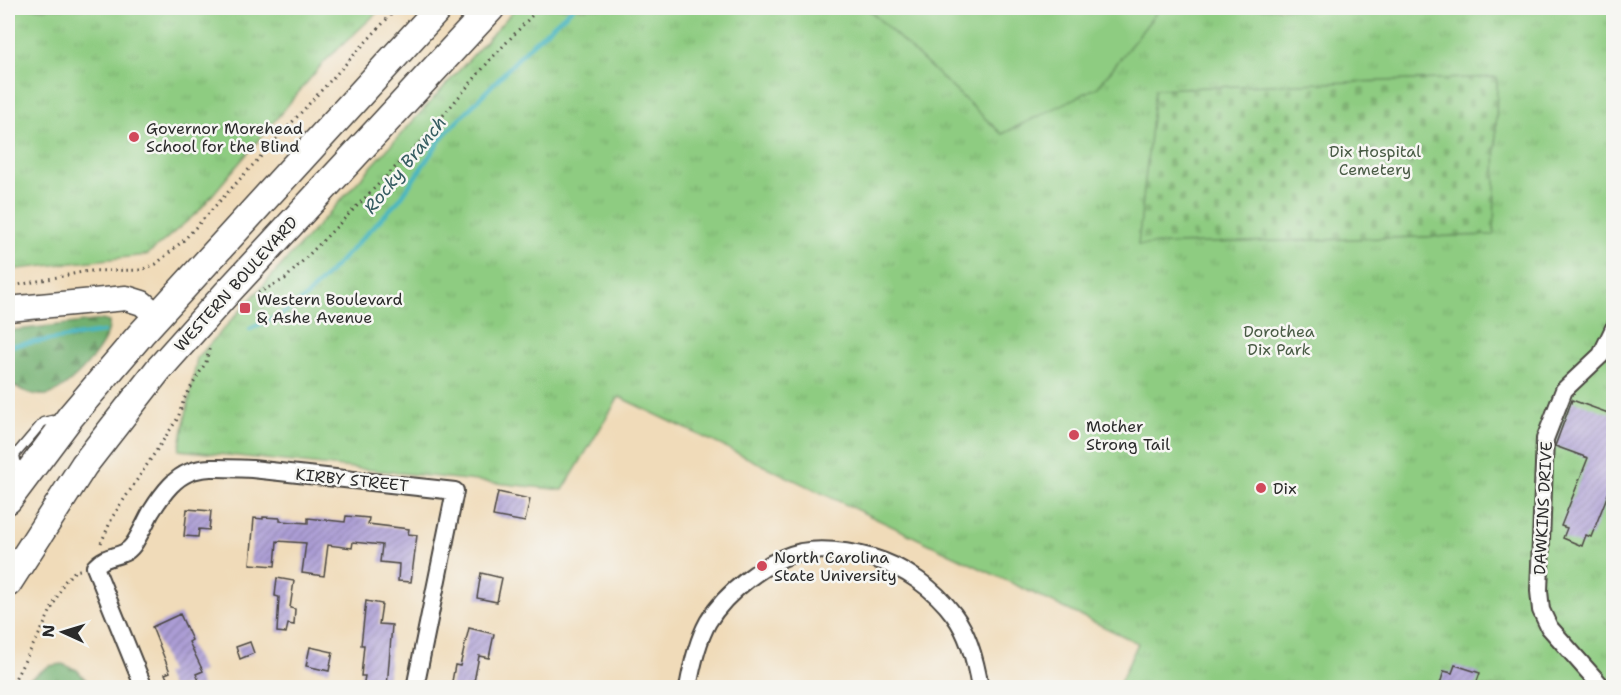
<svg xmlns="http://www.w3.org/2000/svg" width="1621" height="695" font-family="'Shantell Sans',sans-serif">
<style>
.grass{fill:url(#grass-tufts);stroke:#5c7c56;stroke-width:1.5}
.forest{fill:url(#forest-firs);stroke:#4e6e4d;stroke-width:1.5}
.cemetery{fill:url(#cemetery-stones);stroke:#5c7c56;stroke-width:1.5}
.pitch{fill:#8ecc81;stroke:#5c7c56;stroke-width:1.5}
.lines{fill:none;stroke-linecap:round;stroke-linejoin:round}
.stream{stroke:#48b6c1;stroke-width:4.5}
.building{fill:url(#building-hatch)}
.lane-casing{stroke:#494540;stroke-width:11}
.street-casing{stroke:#494540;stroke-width:20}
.secondary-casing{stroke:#494540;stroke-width:27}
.primary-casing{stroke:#494540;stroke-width:30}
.path{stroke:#494540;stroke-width:3;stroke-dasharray:1.5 4.5;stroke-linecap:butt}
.lane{stroke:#fff;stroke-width:8}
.street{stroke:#fff;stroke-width:16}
.secondary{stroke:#fff;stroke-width:24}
.primary{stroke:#fff;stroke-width:27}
.poi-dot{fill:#d1495b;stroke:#f6f6f2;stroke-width:2}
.labels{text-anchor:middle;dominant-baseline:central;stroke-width:5;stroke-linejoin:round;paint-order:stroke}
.poi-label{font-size:16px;fill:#2b2b2b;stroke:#f6f6f2;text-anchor:start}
.park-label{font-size:16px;fill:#495b45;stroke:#f6f6f2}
.street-label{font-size:16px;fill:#2b2b2b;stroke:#f6f6f2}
.water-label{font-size:18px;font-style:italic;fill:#355c60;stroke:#f6f6f2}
</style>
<defs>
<pattern id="grass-tufts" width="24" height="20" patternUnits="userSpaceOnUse" patternTransform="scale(1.5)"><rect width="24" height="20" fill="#8ecc81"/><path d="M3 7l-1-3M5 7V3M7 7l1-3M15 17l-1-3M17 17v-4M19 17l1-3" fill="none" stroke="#7baf70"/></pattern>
<pattern id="forest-firs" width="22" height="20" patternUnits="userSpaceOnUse" patternTransform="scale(1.5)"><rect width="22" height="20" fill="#72b06f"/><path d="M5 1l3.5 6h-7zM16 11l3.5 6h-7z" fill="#5e8f5b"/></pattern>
<pattern id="cemetery-stones" width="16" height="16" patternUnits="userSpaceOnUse" patternTransform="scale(1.5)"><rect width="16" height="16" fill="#8ecc81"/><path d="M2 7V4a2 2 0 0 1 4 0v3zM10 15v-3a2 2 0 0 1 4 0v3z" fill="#7baf70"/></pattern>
<pattern id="building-hatch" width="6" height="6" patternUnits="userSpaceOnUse" patternTransform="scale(1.5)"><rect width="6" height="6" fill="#ac9dd5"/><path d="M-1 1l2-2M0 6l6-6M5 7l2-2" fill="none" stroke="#8c80ad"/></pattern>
</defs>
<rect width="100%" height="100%" fill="#f6f6f2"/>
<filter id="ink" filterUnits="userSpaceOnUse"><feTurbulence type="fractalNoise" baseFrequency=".0167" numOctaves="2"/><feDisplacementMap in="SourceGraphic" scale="12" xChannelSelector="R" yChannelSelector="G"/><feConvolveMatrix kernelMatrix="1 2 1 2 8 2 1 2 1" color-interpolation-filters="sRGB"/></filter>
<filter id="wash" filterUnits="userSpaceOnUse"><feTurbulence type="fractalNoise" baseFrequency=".008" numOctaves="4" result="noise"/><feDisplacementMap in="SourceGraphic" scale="24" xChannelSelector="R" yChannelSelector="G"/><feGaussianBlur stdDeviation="1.35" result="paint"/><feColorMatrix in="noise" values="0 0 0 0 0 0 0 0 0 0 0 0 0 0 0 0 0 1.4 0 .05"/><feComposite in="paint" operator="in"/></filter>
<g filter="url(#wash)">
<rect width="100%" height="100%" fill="#f0dbb9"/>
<path class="grass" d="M 8,8 L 382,8 L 324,62 L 198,212 L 147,255 L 8,270 Z
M 516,8 L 1613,8 L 1613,687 L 1118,687 L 1138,643 L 619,397 L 563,490 L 179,450 L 197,358 Z"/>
<path class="forest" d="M 102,320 L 109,322 C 113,341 67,392 47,395 C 33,397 19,389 8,382 L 8,331 Z
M 62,664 L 77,670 L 92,687 L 20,687 L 23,683 L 49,666 Z"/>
<path class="cemetery" d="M 1497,77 L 1494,235 L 1138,245 L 1155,89 Z"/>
<path class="pitch" d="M 867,8 L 1160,8 L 1098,87 L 1002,134 Z"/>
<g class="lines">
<path class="stream" d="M 250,329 L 282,314 L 305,298 L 400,199 L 443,136 L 532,44 L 573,8
M 8,346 L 103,332"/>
</g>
<g id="blocks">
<path class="building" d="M 1572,400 L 1614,415 L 1614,479 L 1591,537 L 1586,535 L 1582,546 L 1563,538 L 1567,528 L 1561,526 L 1588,458 L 1555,446 Z
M 498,492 L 530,499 L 525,522 L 493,516 Z
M 187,509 L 211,511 L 209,530 L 199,529 L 198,537 L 184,536 Z
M 346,516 L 369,518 L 368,524 L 409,529 L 408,534 L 417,535 L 411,582 L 398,581 L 399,564 L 380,562 L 382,545 L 353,542 L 352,548 L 328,545 L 324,576 L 302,573 L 306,543 L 277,541 L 275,566 L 250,564 L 254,518 L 263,519 L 263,517 L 280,518 L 280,521 L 308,523 L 308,518 L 345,522 Z
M 481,573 L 502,578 L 497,602 L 477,598 Z
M 277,578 L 294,581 L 290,608 L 295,609 L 294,625 L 288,624 L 286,633 L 277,632 L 279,597 L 275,596 Z
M 366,601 L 382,604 L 379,624 L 392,625 L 387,687 L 363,687 L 365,676 L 361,676 L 364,645 L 361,645 Z
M 180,614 L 192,640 L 189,642 L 203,671 L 196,674 L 202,687 L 171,687 L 165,674 L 170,672 L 152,627 Z
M 469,628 L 494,634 L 489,658 L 479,656 L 473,687 L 451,687 L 455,665 L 460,666 Z
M 250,642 L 254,653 L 240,659 L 236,647 Z
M 310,647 L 333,652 L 329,671 L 306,666 Z
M 1455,665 L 1480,673 L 1475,687 L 1439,687 L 1444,671 L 1452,673 Z"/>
</g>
</g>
<g filter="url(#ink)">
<use href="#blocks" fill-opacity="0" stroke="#494540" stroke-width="1.5"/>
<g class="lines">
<g class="lane-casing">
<path id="lane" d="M 23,473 L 17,466 L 15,455 L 43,422 L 52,420 L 62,423"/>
</g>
<g class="street-casing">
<path id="street" d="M 144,688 L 95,567 C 108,552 122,560 133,545 C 140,535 145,523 151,512 C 182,462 197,467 252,469 L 455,491 L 415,688
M 688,688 C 692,665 697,642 708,622 C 725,593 768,559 801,552 C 824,548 851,552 873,558 C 904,567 935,589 954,615 C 969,635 976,663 980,688
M 1603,688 L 1549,627 L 1541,610 L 1539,591 L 1545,439 L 1564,390 L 1601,355 L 1614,328"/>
</g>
<g class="secondary-casing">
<path id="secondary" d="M 8,309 L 126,298 L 142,303 L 157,316"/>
</g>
<g class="primary-casing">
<path id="primary" d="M 8,500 L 71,416 L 141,334 L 439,8
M 8,583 L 84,465 L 158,370 L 226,294 L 491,8"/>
</g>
<path class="path" d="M 8,287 L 88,271 L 141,270 L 156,264 L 184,240 L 397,8
M 258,293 L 285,279 L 424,138 L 490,60 L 539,8
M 101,543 L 113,516 L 178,418 L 184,399 L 206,362 L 210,346
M 10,688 L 43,627 L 64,582 L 75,571 L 80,570"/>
<use href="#lane" class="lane"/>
<use href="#street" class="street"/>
<use href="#secondary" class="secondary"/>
<use href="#primary" class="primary"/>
</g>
</g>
<g class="poi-dot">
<circle cx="134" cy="137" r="6"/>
<rect x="239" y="302" width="12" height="12" rx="3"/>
<circle cx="1074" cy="435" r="6"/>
<circle cx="1261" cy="488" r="6"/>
<circle cx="762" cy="566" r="6"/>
</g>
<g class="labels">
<g class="poi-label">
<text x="146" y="128">Governor Morehead<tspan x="146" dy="18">School for the Blind</tspan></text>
<text x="257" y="299">Western Boulevard<tspan x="257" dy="18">&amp; Ashe Avenue</tspan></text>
<text x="1086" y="426">Mother<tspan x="1086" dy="18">Strong Tail</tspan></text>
<text x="1273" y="488">Dix</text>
<text x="774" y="557">North Carolina<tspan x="774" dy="18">State University</tspan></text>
</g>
<g class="park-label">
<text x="1375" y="151">Dix Hospital<tspan x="1375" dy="18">Cemetery</tspan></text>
<text x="1279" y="331">Dorothea<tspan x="1279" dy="18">Dix Park</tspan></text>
</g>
<g class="street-label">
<text transform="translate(236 284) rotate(-48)">WESTERN BOULEVARD</text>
<text transform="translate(352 480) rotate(6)">KIRBY STREET</text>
<text transform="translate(1543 508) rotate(-87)">DAWKINS DRIVE</text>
</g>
<g class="water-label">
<text transform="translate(405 165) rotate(-51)">Rocky Branch</text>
</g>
</g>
<rect width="1621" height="695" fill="none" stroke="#f6f6f2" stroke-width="30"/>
<g transform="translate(63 632) rotate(274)" stroke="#f6f6f2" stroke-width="4.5" paint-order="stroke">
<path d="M0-4.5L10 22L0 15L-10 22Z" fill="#2b2b2b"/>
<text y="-9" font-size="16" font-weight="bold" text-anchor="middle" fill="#2b2b2b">N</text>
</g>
</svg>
